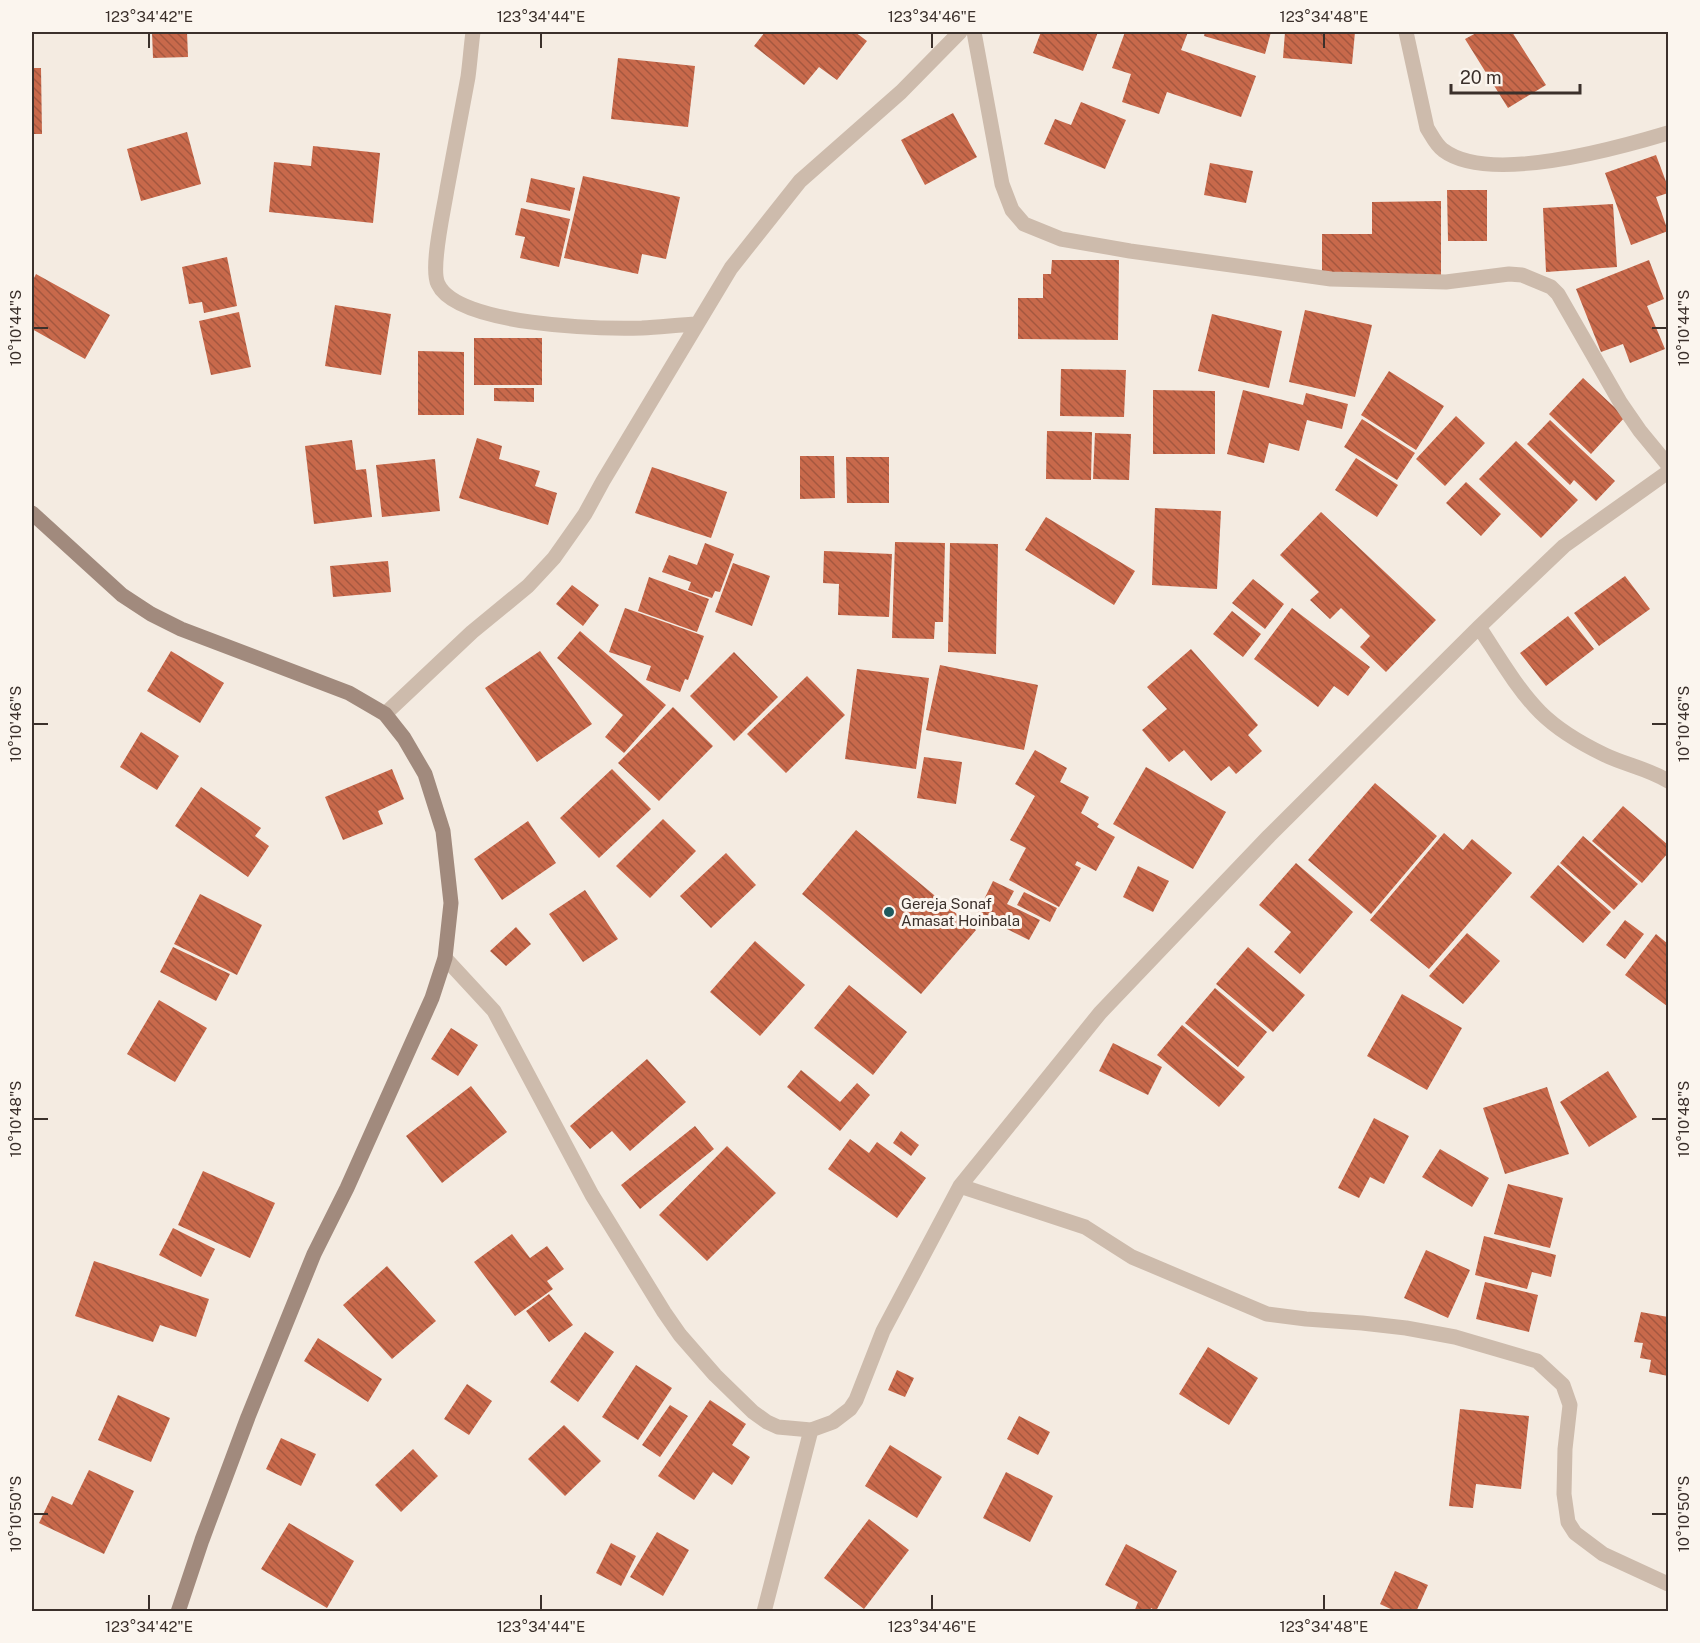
<svg xmlns="http://www.w3.org/2000/svg" width="1700" height="1643" font-family="'Public Sans',sans-serif">
<style>
.building{fill:url(#building-back-hatch)}
.lines{fill:none;stroke-linecap:round;stroke-linejoin:round}
.street{stroke:#cdbbac;stroke-width:15}
.secondary{stroke:#a18a7d;stroke-width:15}
.ticks{fill:none;stroke:#3b302b;stroke-width:2}
.poi-dot{fill:#1f5a5e;stroke:#fbf5ee;stroke-width:2}
.labels{text-anchor:middle;dominant-baseline:central;stroke-width:6;stroke-linejoin:round;paint-order:stroke}
.poi-label{font-size:15px;fill:#3b302b;stroke:#fbf5ee;text-anchor:start}
.neatline{fill:none;stroke:#3b302b;stroke-width:2}
.ticks-label{font-size:15px;text-anchor:middle;fill:#3b302b}
</style>
<defs>
<pattern id="building-back-hatch" width="6" height="6" patternUnits="userSpaceOnUse" patternTransform="scale(1.5)"><rect width="6" height="6" fill="#c8694b"/><path d="M-1 5l2 2M0 0l6 6M5-1l2 2" fill="none" stroke="#a4573f"/></pattern>
</defs>
<rect width="100%" height="100%" fill="#f4ebe1"/>
<path class="building" d="M 152,32 L 187,32 L 188,57 L 153,58 Z
M 765,32 L 855,32 L 867,41 L 837,80 L 819,67 L 804,85 L 754,46 Z
M 1041,32 L 1098,32 L 1083,71 L 1033,53 Z
M 1125,32 L 1188,32 L 1181,50 L 1256,76 L 1241,117 L 1167,92 L 1159,114 L 1122,102 L 1131,74 L 1112,68 Z
M 1205,32 L 1271,32 L 1265,54 L 1204,36 Z
M 1285,32 L 1355,32 L 1352,64 L 1283,58 Z
M 1478,32 L 1512,32 L 1546,85 L 1508,108 L 1465,39 Z
M 618,58 L 695,66 L 688,127 L 611,119 Z
M 32,68 L 41,68 L 42,134 L 32,134 Z
M 1081,102 L 1126,120 L 1105,169 L 1044,144 L 1055,119 L 1071,125 Z
M 953,113 L 977,157 L 925,185 L 901,140 Z
M 187,132 L 201,184 L 141,201 L 127,149 Z
M 313,146 L 380,153 L 373,223 L 269,212 L 274,162 L 311,166 Z
M 1656,155 L 1668,187 L 1668,193 L 1656,197 L 1668,231 L 1631,245 L 1605,173 Z
M 1210,163 L 1253,171 L 1246,203 L 1204,195 Z
M 583,176 L 680,197 L 666,259 L 642,254 L 638,274 L 564,258 Z
M 531,178 L 575,188 L 570,211 L 526,202 Z
M 1447,190 L 1487,190 L 1487,241 L 1448,241 Z
M 1441,201 L 1441,278 L 1322,275 L 1322,234 L 1372,234 L 1372,202 Z
M 1613,204 L 1617,267 L 1546,272 L 1543,208 Z
M 521,208 L 570,219 L 559,267 L 520,258 L 525,237 L 515,235 Z
M 227,257 L 237,306 L 204,313 L 202,302 L 189,304 L 182,267 Z
M 1052,260 L 1119,260 L 1118,340 L 1018,339 L 1018,298 L 1043,298 L 1043,274 L 1051,274 Z
M 1649,260 L 1664,299 L 1647,306 L 1665,349 L 1630,363 L 1623,344 L 1601,352 L 1576,289 Z
M 36,274 L 110,315 L 85,359 L 32,329 L 32,282 Z
M 335,305 L 391,314 L 381,375 L 325,366 Z
M 1305,310 L 1372,325 L 1355,397 L 1289,382 Z
M 239,312 L 251,367 L 211,375 L 199,321 Z
M 1212,314 L 1282,331 L 1269,388 L 1198,371 Z
M 474,338 L 542,338 L 542,385 L 474,385 Z
M 418,351 L 464,352 L 464,415 L 418,415 Z
M 1061,369 L 1126,370 L 1124,417 L 1060,416 Z
M 1389,371 L 1444,406 L 1416,450 L 1361,415 Z
M 1583,378 L 1625,417 L 1591,454 L 1549,414 Z
M 494,388 L 534,388 L 534,402 L 494,401 Z
M 1153,390 L 1215,391 L 1215,454 L 1153,454 Z
M 1243,390 L 1303,405 L 1306,393 L 1348,404 L 1342,429 L 1307,420 L 1299,451 L 1269,443 L 1264,463 L 1227,454 Z
M 1456,416 L 1485,443 L 1445,486 L 1416,459 Z
M 1362,419 L 1415,453 L 1397,480 L 1344,447 Z
M 1550,420 L 1615,481 L 1596,501 L 1574,480 L 1570,485 L 1527,444 Z
M 1047,431 L 1092,432 L 1091,480 L 1046,479 Z
M 1095,433 L 1131,434 L 1129,480 L 1093,479 Z
M 477,438 L 502,446 L 499,459 L 540,471 L 535,486 L 557,493 L 548,525 L 459,498 Z
M 352,440 L 356,470 L 366,469 L 372,517 L 314,524 L 305,446 Z
M 1516,441 L 1578,500 L 1541,538 L 1479,479 Z
M 800,456 L 834,456 L 835,498 L 800,499 Z
M 846,457 L 889,457 L 889,503 L 847,503 Z
M 1356,458 L 1398,485 L 1377,517 L 1335,490 Z
M 435,459 L 440,511 L 382,517 L 376,465 Z
M 652,467 L 727,492 L 711,538 L 635,513 Z
M 1466,482 L 1501,514 L 1481,536 L 1446,503 Z
M 1155,508 L 1221,511 L 1217,589 L 1152,585 Z
M 1321,512 L 1436,620 L 1386,672 L 1360,647 L 1370,636 L 1341,608 L 1330,619 L 1310,600 L 1319,592 L 1280,555 Z
M 1046,517 L 1135,571 L 1114,605 L 1025,550 Z
M 895,542 L 945,543 L 943,622 L 935,622 L 934,639 L 892,638 Z
M 705,543 L 734,554 L 720,592 L 715,591 L 712,598 L 688,590 L 691,582 L 662,572 L 669,555 L 697,565 Z
M 950,543 L 998,544 L 996,654 L 948,652 Z
M 824,551 L 892,554 L 889,617 L 838,615 L 839,584 L 823,583 Z
M 388,561 L 391,592 L 333,597 L 330,566 Z
M 733,563 L 770,576 L 752,626 L 715,612 Z
M 1625,576 L 1650,609 L 1599,646 L 1574,613 Z
M 649,577 L 709,599 L 697,632 L 638,611 Z
M 1253,579 L 1284,604 L 1265,629 L 1232,603 Z
M 572,585 L 599,605 L 583,626 L 556,604 Z
M 625,608 L 704,636 L 688,680 L 685,679 L 680,692 L 646,680 L 651,666 L 609,652 Z
M 1292,608 L 1370,667 L 1348,696 L 1334,686 L 1318,707 L 1254,659 Z
M 1232,611 L 1261,634 L 1243,657 L 1213,634 Z
M 1568,616 L 1594,649 L 1546,686 L 1520,653 Z
M 580,631 L 666,705 L 624,753 L 605,737 L 623,715 L 557,658 Z
M 1191,649 L 1258,725 L 1248,735 L 1262,751 L 1236,774 L 1229,766 L 1211,781 L 1184,750 L 1169,762 L 1142,730 L 1167,709 L 1147,687 Z
M 171,651 L 224,683 L 200,723 L 147,691 Z
M 540,651 L 592,724 L 537,762 L 485,688 Z
M 734,652 L 778,697 L 734,741 L 690,696 Z
M 940,665 L 1038,685 L 1024,750 L 926,730 Z
M 857,669 L 929,678 L 916,769 L 845,759 Z
M 807,676 L 845,715 L 786,773 L 747,734 Z
M 673,707 L 713,746 L 659,801 L 618,763 Z
M 141,732 L 179,756 L 157,790 L 120,767 Z
M 1035,750 L 1067,768 L 1060,782 L 1089,797 L 1081,813 L 1099,824 L 1097,827 L 1115,837 L 1096,871 L 1077,861 L 1075,865 L 1081,868 L 1059,907 L 1009,880 L 1026,848 L 1010,840 L 1035,796 L 1015,784 Z
M 924,757 L 962,762 L 956,804 L 917,798 Z
M 1146,767 L 1226,812 L 1193,869 L 1113,824 Z
M 392,769 L 404,799 L 378,811 L 383,824 L 343,840 L 325,797 Z
M 612,769 L 651,809 L 599,858 L 560,818 Z
M 1375,783 L 1437,836 L 1371,914 L 1308,860 Z
M 201,787 L 261,828 L 255,836 L 269,846 L 248,877 L 175,826 Z
M 1623,806 L 1668,845 L 1668,853 L 1642,883 L 1592,841 Z
M 663,819 L 696,851 L 650,898 L 616,866 Z
M 528,821 L 556,863 L 502,900 L 474,859 Z
M 856,830 L 976,930 L 921,994 L 802,894 Z
M 1444,833 L 1463,850 L 1472,839 L 1512,873 L 1429,969 L 1370,920 Z
M 1583,836 L 1638,884 L 1614,910 L 1560,863 Z
M 726,853 L 756,885 L 711,928 L 680,896 Z
M 1296,863 L 1353,912 L 1300,974 L 1274,952 L 1291,932 L 1259,905 Z
M 1558,865 L 1611,912 L 1583,943 L 1530,897 Z
M 1138,866 L 1169,881 L 1153,912 L 1123,897 Z
M 993,881 L 1014,891 L 1007,904 L 1040,920 L 1029,940 L 977,914 Z
M 585,890 L 618,939 L 583,962 L 549,914 Z
M 1024,892 L 1057,908 L 1050,922 L 1017,905 Z
M 200,894 L 262,925 L 237,975 L 174,944 Z
M 1625,920 L 1644,934 L 1625,959 L 1606,945 Z
M 516,927 L 531,944 L 506,966 L 490,951 Z
M 1467,933 L 1500,961 L 1463,1004 L 1429,976 Z
M 1656,934 L 1668,944 L 1668,1004 L 1667,1006 L 1625,975 Z
M 755,941 L 805,985 L 760,1036 L 710,992 Z
M 173,947 L 230,974 L 216,1001 L 160,972 Z
M 1248,947 L 1305,995 L 1273,1032 L 1216,984 Z
M 849,985 L 907,1032 L 873,1075 L 814,1028 Z
M 1215,988 L 1267,1032 L 1238,1067 L 1185,1023 Z
M 1402,994 L 1462,1028 L 1427,1090 L 1367,1056 Z
M 159,1000 L 207,1028 L 175,1082 L 127,1054 Z
M 1182,1025 L 1245,1077 L 1219,1107 L 1157,1055 Z
M 451,1028 L 478,1045 L 458,1076 L 431,1059 Z
M 1113,1043 L 1162,1067 L 1148,1095 L 1099,1071 Z
M 647,1059 L 686,1102 L 630,1151 L 612,1131 L 590,1149 L 570,1126 Z
M 801,1070 L 840,1102 L 857,1083 L 870,1095 L 840,1131 L 787,1087 Z
M 1608,1071 L 1637,1117 L 1589,1147 L 1560,1102 Z
M 471,1086 L 507,1132 L 442,1183 L 406,1136 Z
M 1547,1087 L 1569,1154 L 1505,1174 L 1483,1108 Z
M 1374,1118 L 1409,1136 L 1384,1184 L 1370,1177 L 1359,1198 L 1338,1188 Z
M 695,1126 L 714,1149 L 640,1209 L 621,1185 Z
M 901,1131 L 919,1145 L 911,1156 L 893,1143 Z
M 850,1139 L 869,1153 L 877,1142 L 926,1178 L 897,1218 L 828,1169 Z
M 727,1146 L 776,1193 L 707,1261 L 659,1215 Z
M 1440,1149 L 1489,1178 L 1472,1207 L 1422,1177 Z
M 203,1171 L 275,1203 L 250,1258 L 178,1225 Z
M 1508,1184 L 1563,1198 L 1550,1248 L 1494,1234 Z
M 173,1228 L 215,1249 L 201,1277 L 159,1255 Z
M 512,1234 L 530,1258 L 547,1246 L 564,1269 L 547,1281 L 553,1289 L 515,1316 L 474,1262 Z
M 1484,1236 L 1556,1255 L 1551,1277 L 1532,1272 L 1527,1289 L 1475,1275 Z
M 1426,1250 L 1470,1270 L 1448,1318 L 1404,1298 Z
M 94,1261 L 209,1299 L 196,1337 L 160,1325 L 153,1342 L 75,1316 Z
M 387,1266 L 436,1321 L 392,1359 L 343,1305 Z
M 1485,1282 L 1538,1295 L 1529,1332 L 1476,1319 Z
M 549,1294 L 573,1325 L 549,1342 L 526,1311 Z
M 1641,1312 L 1668,1317 L 1668,1376 L 1649,1372 L 1651,1360 L 1640,1358 L 1643,1343 L 1634,1342 Z
M 585,1332 L 614,1352 L 578,1402 L 550,1382 Z
M 318,1338 L 382,1379 L 368,1402 L 304,1361 Z
M 1208,1347 L 1258,1378 L 1229,1425 L 1179,1394 Z
M 636,1365 L 672,1388 L 638,1440 L 602,1417 Z
M 897,1370 L 914,1378 L 905,1397 L 888,1390 Z
M 467,1384 L 492,1401 L 469,1435 L 444,1419 Z
M 118,1395 L 170,1418 L 151,1462 L 98,1440 Z
M 710,1400 L 746,1424 L 732,1445 L 750,1457 L 732,1485 L 713,1472 L 694,1500 L 658,1476 Z
M 670,1405 L 688,1416 L 660,1457 L 642,1445 Z
M 1460,1409 L 1529,1416 L 1521,1489 L 1476,1484 L 1473,1508 L 1449,1506 Z
M 1019,1416 L 1050,1432 L 1038,1455 L 1007,1439 Z
M 564,1425 L 601,1461 L 565,1496 L 528,1459 Z
M 281,1438 L 316,1454 L 301,1486 L 266,1469 Z
M 890,1445 L 942,1477 L 917,1518 L 865,1486 Z
M 413,1449 L 438,1476 L 401,1512 L 375,1485 Z
M 89,1470 L 134,1491 L 104,1554 L 39,1523 L 52,1496 L 72,1505 Z
M 1006,1472 L 1053,1496 L 1030,1542 L 983,1518 Z
M 869,1519 L 909,1550 L 864,1609 L 824,1578 Z
M 289,1523 L 354,1561 L 327,1608 L 261,1569 Z
M 657,1532 L 689,1550 L 663,1596 L 630,1577 Z
M 611,1543 L 636,1556 L 621,1586 L 596,1573 Z
M 1126,1544 L 1177,1571 L 1156,1611 L 1151,1608 L 1150,1612 L 1134,1612 L 1138,1602 L 1105,1585 Z
M 1395,1571 L 1428,1585 L 1416,1612 L 1397,1612 L 1380,1604 Z"/>
<g class="lines">
<path class="street" d="M 473,32 C 471,47 470,62 468,77 C 461,114 454,152 447,189 C 444,209 430,268 438,284 C 457,326 601,329 642,328 C 660,327 679,325 697,324
M 974,32 L 1002,184 L 1012,210 L 1024,224 L 1061,239 L 1130,251 L 1331,279 L 1446,282 L 1509,274 L 1522,275 L 1551,287 L 1558,294 L 1620,402 L 1640,431 L 1668,465
M 1406,32 L 1427,128 C 1432,136 1436,145 1443,150 C 1489,185 1618,148 1668,133
M 1479,627 C 1497,654 1517,689 1540,712 C 1559,731 1582,744 1605,755 C 1626,765 1649,769 1668,781
M 385,714 L 472,632 L 528,586 L 554,558 L 585,514 L 603,481 L 731,268 L 800,181 L 901,92 L 960,32
M 445,958 L 494,1011 L 592,1195 L 664,1312 L 680,1335 L 715,1375 L 753,1412 L 767,1422 L 778,1427 L 811,1430 L 833,1422 L 850,1409 L 856,1400 L 883,1331 L 960,1186 L 1100,1013 L 1269,836 L 1479,627 L 1564,546 L 1668,472
M 960,1186 L 1085,1227 L 1132,1257 L 1267,1314 L 1306,1319 L 1362,1323 L 1406,1328 L 1455,1337 L 1537,1361 L 1563,1385 L 1570,1405 L 1565,1449 L 1564,1494 L 1568,1522 L 1575,1533 L 1603,1554 L 1668,1584
M 764,1612 L 811,1430"/>
<path class="secondary" d="M 32,513 L 122,595 L 151,614 L 181,629 L 349,693 L 385,714 L 404,738 L 425,774 L 443,831 L 451,903 L 445,958 L 432,998 L 347,1188 L 314,1254 L 248,1417 L 202,1540 L 178,1612"/>
</g>
<path class="ticks" d="M 149,33 L 149,48M 541,33 L 541,48M 932,33 L 932,48M 1324,33 L 1324,48M 33,328 L 48,328M 1652,328 L 1667,328M 33,724 L 48,724M 1652,724 L 1667,724M 33,1119 L 48,1119M 1652,1119 L 1667,1119M 33,1514 L 48,1514M 1652,1514 L 1667,1514M 149,1595 L 149,1610M 541,1595 L 541,1610M 932,1595 L 932,1610M 1324,1595 L 1324,1610"/>
<circle class="poi-dot" cx="889" cy="912" r="6"/>
<g class="labels">
<g class="poi-label">
<text x="901" y="903">Gereja Sonaf<tspan x="901" dy="17">Amasat Hoinbala</tspan></text>
</g>
</g>
<rect width="1700" height="1643" fill="none" stroke="#fbf5ee" stroke-width="66"/>
<path d="M1451 84v9h129v-9" fill="none" stroke="#3b302b" stroke-width="3"/>
<text x="1460" y="84" font-size="18" fill="#3b302b" stroke="#fbf5ee" stroke-width="4.5" paint-order="stroke">20 m</text>
<rect x="33" y="33" width="1634" height="1577" class="neatline"/>
<g class="ticks-label">
<text x="149" y="22">123°34'42"E</text>
<text x="541" y="22">123°34'44"E</text>
<text x="932" y="22">123°34'46"E</text>
<text x="1324" y="22">123°34'48"E</text>
<text transform="translate(16 328) rotate(-90)" y="5">10°10'44"S</text>
<text transform="translate(1684 328) rotate(-90)" y="5">10°10'44"S</text>
<text transform="translate(16 724) rotate(-90)" y="5">10°10'46"S</text>
<text transform="translate(1684 724) rotate(-90)" y="5">10°10'46"S</text>
<text transform="translate(16 1119) rotate(-90)" y="5">10°10'48"S</text>
<text transform="translate(1684 1119) rotate(-90)" y="5">10°10'48"S</text>
<text transform="translate(16 1514) rotate(-90)" y="5">10°10'50"S</text>
<text transform="translate(1684 1514) rotate(-90)" y="5">10°10'50"S</text>
<text x="149" y="1632">123°34'42"E</text>
<text x="541" y="1632">123°34'44"E</text>
<text x="932" y="1632">123°34'46"E</text>
<text x="1324" y="1632">123°34'48"E</text>
</g>
</svg>
